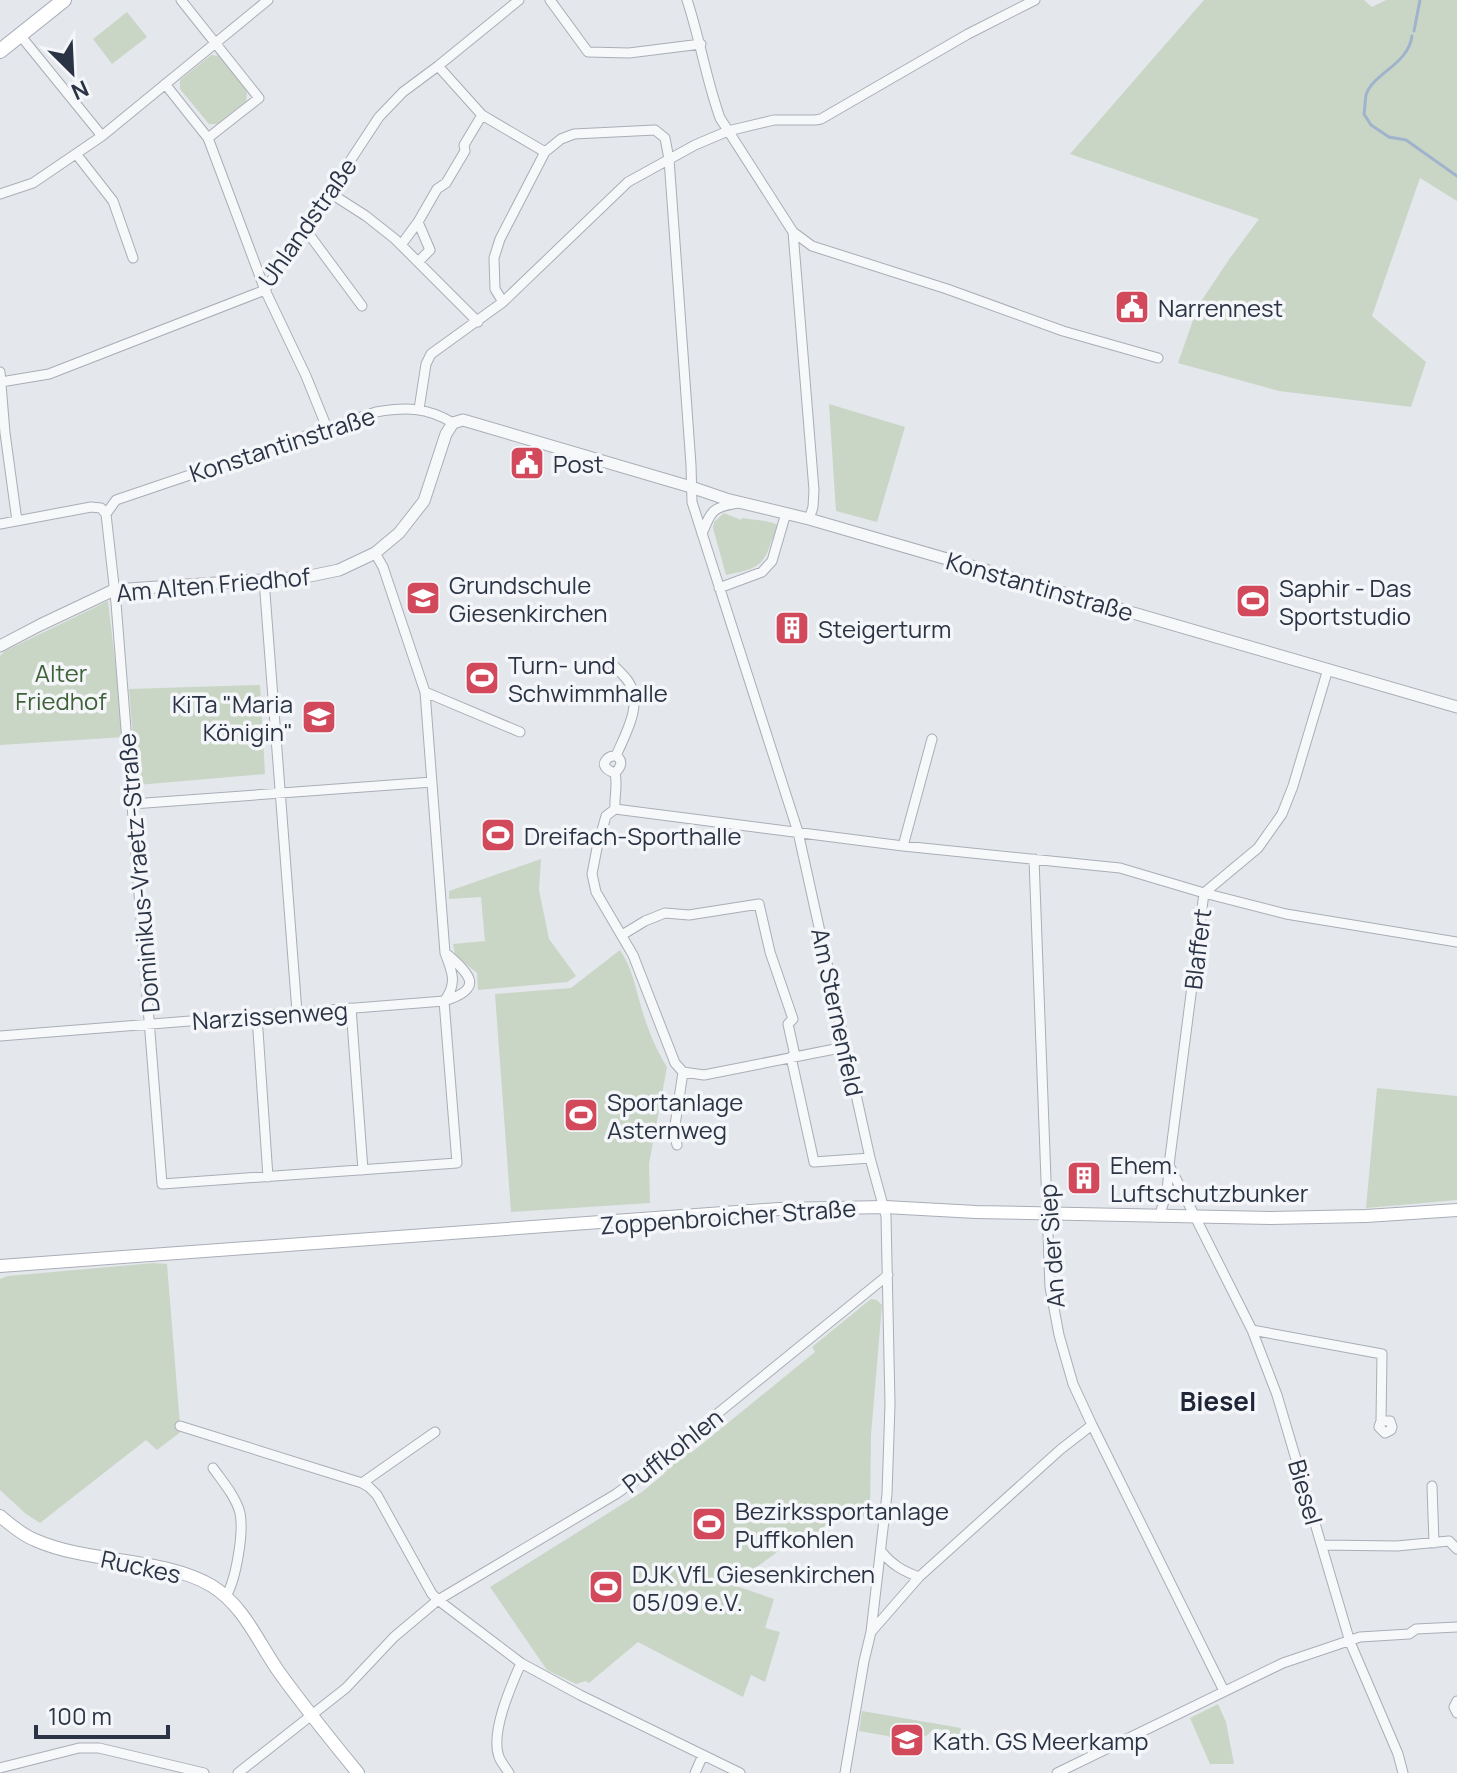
<svg xmlns="http://www.w3.org/2000/svg" width="1457" height="1773" font-family="Manrope,sans-serif">
<style>
.green{fill:#c9d6c5}
.lines{fill:none;stroke-linecap:round;stroke-linejoin:round}
.stream{stroke:#9fb4cc;stroke-width:3}
.minor-casing{stroke:#a9aeb7;stroke-width:11}
.tertiary-casing{stroke:#a9aeb7;stroke-width:13}
.secondary-casing{stroke:#a9aeb7;stroke-width:14}
.primary-casing{stroke:#a3abb8;stroke-width:16}
.minor{stroke:#f7f8fa;stroke-width:9}
.tertiary{stroke:#f7f8fa;stroke-width:11}
.secondary{stroke:#fff;stroke-width:12}
.primary{stroke:#fff;stroke-width:14}
.labels{text-anchor:middle;dominant-baseline:central;stroke-width:7;stroke-linejoin:round;paint-order:stroke}
.street-label{font-size:24px;fill:#2b3445;stroke:#f4f6f9}
.poi-label{font-size:24px;fill:#2b3445;stroke:#f4f6f9;text-anchor:start}
.park-label{font-size:24px;fill:#3f6138;stroke:#f4f6f9}
.neighbourhood-label{font-size:26px;font-weight:bold;fill:#1d2536;stroke:#f4f6f9}
</style>
<rect width="100%" height="100%" fill="#e4e7ec"/>
<path class="green" d="M 1204,0 L 1364,0 L 1372,7 L 1386,0 L 1457,0 L 1457,201 L 1420,178 L 1372,316 L 1426,362 L 1411,407 L 1279,391 L 1178,363 L 1198,306 L 1230,258 L 1259,219 L 1070,154 Z
M 127,12 L 147,37 L 112,64 L 93,39 Z
M 211,55 L 220,56 L 247,92 L 246,101 L 217,124 L 209,124 L 180,89 L 180,80 Z
M 829,404 L 905,427 L 877,522 L 836,511 Z
M 724,513 L 741,520 L 742,518 C 752,520 769,520 777,525 L 777,538 L 772,539 C 764,568 754,569 726,575 L 713,528 L 714,522 Z
M 108,601 L 124,737 L 0,745 L 0,656 L 5,651 Z
M 260,685 L 265,774 L 137,785 L 129,689 Z
M 541,859 L 539,890 L 549,939 L 576,976 L 567,982 L 478,990 L 477,973 L 455,955 L 453,944 L 485,941 L 481,897 L 449,899 L 449,891 Z
M 620,950 C 631,966 635,985 640,1003 C 646,1025 655,1048 667,1067 L 649,1164 L 650,1203 L 511,1212 L 495,994 L 571,988 Z
M 1377,1088 L 1457,1096 L 1457,1200 L 1366,1208 Z
M 154,1263 L 167,1264 L 180,1425 L 183,1430 L 157,1450 L 146,1440 L 40,1523 L 26,1514 L 0,1490 L 0,1279 L 8,1276 Z
M 871,1299 L 877,1300 L 882,1305 L 871,1435 L 870,1517 L 838,1516 L 816,1533 L 804,1532 L 745,1576 L 736,1573 L 727,1583 L 774,1599 L 765,1628 L 780,1632 L 765,1682 L 751,1675 L 743,1697 L 638,1642 L 589,1683 L 585,1681 L 576,1684 L 547,1670 L 490,1587 L 642,1492 L 664,1474 L 664,1472 L 666,1469 L 665,1467 L 688,1450 L 691,1453 L 815,1352 L 812,1347 Z
M 1218,1704 L 1226,1722 L 1234,1764 L 1210,1764 L 1190,1718 Z
M 862,1711 L 961,1728 L 955,1749 L 953,1750 L 945,1737 L 946,1733 L 940,1729 L 934,1729 L 926,1736 L 896,1731 L 894,1741 L 888,1736 L 859,1731 Z"/>
<g class="lines">
<path class="stream" d="M 1414,31 L 1420,0
M 1412,36 C 1408,65 1373,73 1366,95 C 1365,101 1365,108 1364,114 L 1371,125 L 1389,137 L 1406,140 L 1457,176"/>
<g class="minor-casing">
<path id="minor" d="M 181,0 L 259,98 L 208,138
M 550,0 L 588,52 L 629,53 L 701,44
M 687,0 C 700,39 706,79 720,118 L 793,232 L 814,490 L 813,507 L 809,519
M 20,35 L 102,136
M 438,66 L 482,115 L 545,152
M 165,84 L 208,138 L 265,290 L 306,376 L 327,428
M 77,155 L 113,201 L 133,258
M 330,193 L 366,216 L 395,239 L 478,322
M 0,194 L 33,183 L 102,136 L 268,0
M 305,229 L 362,306
M 793,232 L 812,246 L 947,289 L 1063,331 L 1158,358
M 401,245 L 418,222
M 418,262 L 430,250 L 418,222 L 437,189 L 446,183 L 465,151 L 464,145 L 482,115
M 503,302 L 495,289 L 494,258 L 500,239 L 545,152 L 561,139 L 574,134 L 655,130 L 665,138 L 669,159 L 691,465 L 692,502 L 798,832 L 870,1158 L 886,1216 L 890,1404 L 887,1494 L 871,1632 L 864,1661 L 845,1773
M 0,372 L 5,433 L 17,521
M 1,382 L 49,374 L 265,290 L 379,117 L 403,92 L 438,66 L 519,0
M 419,409 L 426,364 L 431,354 L 503,302 L 628,182 L 695,145 L 728,131 L 774,120 L 815,120 L 821,119 L 968,34 L 1035,0
M 106,514 L 116,603 L 162,1184 L 457,1163 L 444,1001 C 458,984 452,971 445,953 L 425,692 L 383,567 L 375,553
M 106,514 L 116,500 L 376,412 C 405,407 427,407 453,423
M 0,524 L 91,507 L 101,508 L 106,514
M 702,534 C 711,511 712,507 738,503
M 264,580 L 297,1012
M 719,588 L 762,572 L 772,561 L 786,513
M 610,662 C 616,668 623,674 628,681 C 644,704 625,734 616,756
M 425,692 L 520,732
M 132,804 L 432,782
M 615,809 C 614,797 618,785 615,773 C 628,761 616,752 608,758 C 599,766 609,771 615,773
M 903,846 L 932,739
M 1034,859 L 1050,1287 L 1059,1335 L 1073,1384 L 1092,1425 L 1224,1691
M 1204,893 L 1169,1165 L 1252,1330 L 1277,1395 L 1350,1642 L 1398,1754 L 1403,1773
M 1204,893 L 1258,848 L 1282,814 L 1293,786 L 1328,669
M 622,935 L 645,921 L 665,913 L 689,915 L 759,904 L 770,952 L 793,1019 L 788,1024 L 795,1056
M 351,1008 L 363,1170
M 257,1016 L 268,1177
M 0,1036 L 444,1001 C 483,989 472,976 448,955
M 845,1047 L 704,1075 L 683,1072 L 675,1063 L 633,955 L 596,892 L 592,874 L 597,848 L 606,816 L 615,809 L 903,846 L 1120,868 L 1204,893 L 1286,914 L 1457,942
M 791,1057 L 814,1162 L 870,1158
M 677,1145 L 674,1132 L 683,1072
M 1159,1217 L 1167,1192 L 1169,1168
M 1252,1330 L 1382,1354 L 1381,1421 L 1379,1427 L 1385,1433 L 1391,1430 L 1392,1427 L 1390,1421 L 1381,1421
M 180,1426 L 362,1483 L 369,1487 L 377,1495 L 432,1594 L 438,1600 L 521,1663 L 580,1695 L 740,1773
M 213,1468 C 223,1482 236,1497 240,1513 C 244,1532 236,1580 226,1596
M 362,1483 L 435,1432
M 1432,1486 L 1434,1543
M 1322,1545 L 1397,1546 L 1449,1541 L 1457,1549
M 881,1551 C 892,1565 903,1571 919,1577
M 871,1632 L 919,1577 L 1061,1449 L 1092,1425
M 1457,1701 L 1454,1707 L 1457,1713
M 0,1768 L 79,1748 L 99,1748 L 204,1773
M 238,1773 L 346,1688 L 394,1637 L 438,1600 L 616,1494 L 637,1479 L 888,1275
M 509,1773 C 506,1768 501,1762 499,1757 C 490,1733 511,1686 521,1663
M 695,1773 L 703,1755
M 1057,1773 L 1283,1663 L 1360,1637 L 1409,1634 L 1416,1629 L 1457,1627"/>
</g>
<g class="tertiary-casing">
<path id="tertiary" d="M 0,646 L 40,625 L 114,590 L 305,577 L 339,570 L 375,553 L 399,533 L 424,501 L 446,434 L 453,423 L 463,420 L 691,487 L 726,499 L 809,519 L 1457,707"/>
</g>
<g class="secondary-casing">
<path id="secondary" d="M 0,1266 L 779,1209 L 885,1207 L 976,1212 L 1271,1218 L 1366,1216 L 1457,1210
M 0,1516 C 11,1525 22,1535 35,1540 C 89,1564 164,1557 212,1586 C 244,1606 258,1642 279,1672 C 304,1707 331,1740 358,1773"/>
</g>
<g class="primary-casing">
<path id="primary" d="M 0,51 L 64,0"/>
</g>
<use href="#minor" class="minor"/>
<use href="#tertiary" class="tertiary"/>
<use href="#secondary" class="secondary"/>
<use href="#primary" class="primary"/>
</g>
<defs>
<g id="civic-square" transform="scale(1.8)"><rect x="-9" y="-9" width="18" height="18" rx="4" fill="#d1495b" stroke="#f4f6f9"/><path d="M-.6-6.5H3V-4.5H.6V-3L4-1V1h2V6H-6V1h2V-1L-.6-3ZM-1.2 2.5V6h2.4V2.5Z" fill="#fff"/></g>
<g id="school-square" transform="scale(1.8)"><rect x="-9" y="-9" width="18" height="18" rx="4" fill="#d1495b" stroke="#f4f6f9"/><path d="M0-5L7-2L0 1L-7-2ZM-4 1L0 2.5L4 1V4Q0 6-4 4Z" fill="#fff"/></g>
<g id="stadium-square" transform="scale(1.8)"><rect x="-9" y="-9" width="18" height="18" rx="4" fill="#d1495b" stroke="#f4f6f9"/><path d="M0-5a6.5 5 0 1 0 0 10a6.5 5 0 1 0 0-10ZM-3.5-1.8h7v3.6h-7Z" fill="#fff"/></g>
<g id="building-square" transform="scale(1.8)"><rect x="-9" y="-9" width="18" height="18" rx="4" fill="#d1495b" stroke="#f4f6f9"/><path d="M-4-6H4V6H1V3H-1V6H-4ZM-2.5-4.3h1.7v1.8h-1.7ZM.8-4.3h1.7v1.8H.8ZM-2.5-1h1.7V.8h-1.7ZM.8-1h1.7V.8H.8Z" fill="#fff"/></g>
</defs>
<g fill-rule="evenodd">
<use href="#civic-square" x="1132" y="307"/>
<use href="#civic-square" x="527" y="463"/>
<use href="#school-square" x="423" y="598"/>
<use href="#stadium-square" x="1253" y="601"/>
<use href="#building-square" x="792" y="628"/>
<use href="#stadium-square" x="482" y="678"/>
<use href="#school-square" x="319" y="717"/>
<use href="#stadium-square" x="498" y="835"/>
<use href="#stadium-square" x="581" y="1115"/>
<use href="#building-square" x="1084" y="1178"/>
<use href="#stadium-square" x="709" y="1524"/>
<use href="#stadium-square" x="606" y="1587"/>
<use href="#school-square" x="907" y="1740"/>
</g>
<g class="labels">
<g class="street-label">
<text transform="translate(307 222) rotate(-55)">Uhlandstraße</text>
<text transform="translate(282 444) rotate(-18)">Konstantinstraße</text>
<text transform="translate(213 584) rotate(-5)">Am Alten Friedhof</text>
<text transform="translate(1040 586) rotate(16)">Konstantinstraße</text>
<text transform="translate(138 873) rotate(-95)">Dominikus-Vraetz-Straße</text>
<text transform="translate(1197 949) rotate(-83)">Blaffert</text>
<text transform="translate(838 1012) rotate(78)">Am Sternenfeld</text>
<text transform="translate(270 1015) rotate(-4)">Narzissenweg</text>
<text transform="translate(728 1216) rotate(-4)">Zoppenbroicher Straße</text>
<text transform="translate(1051 1246) rotate(-94)">An der Siep</text>
<text transform="translate(672 1450) rotate(-38)">Puffkohlen</text>
<text transform="translate(1306 1492) rotate(74)">Biesel</text>
<text transform="translate(141 1566) rotate(12)">Ruckes</text>
</g>
<g class="poi-label">
<text x="1158" y="307">Narrennest</text>
<text x="553" y="463">Post</text>
<text x="449" y="584">Grundschule<tspan x="449" dy="28">Giesenkirchen</tspan></text>
<text x="1279" y="587">Saphir - Das<tspan x="1279" dy="28">Sportstudio</tspan></text>
<text x="818" y="628">Steigerturm</text>
<text x="508" y="664">Turn- und<tspan x="508" dy="28">Schwimmhalle</tspan></text>
<text x="293" y="703" text-anchor="end">KiTa "Maria<tspan x="293" dy="28">Königin"</tspan></text>
<text x="524" y="835">Dreifach-Sporthalle</text>
<text x="607" y="1101">Sportanlage<tspan x="607" dy="28">Asternweg</tspan></text>
<text x="1110" y="1164">Ehem.<tspan x="1110" dy="28">Luftschutzbunker</tspan></text>
<text x="735" y="1510">Bezirkssportanlage<tspan x="735" dy="28">Puffkohlen</tspan></text>
<text x="632" y="1573">DJK VfL Giesenkirchen<tspan x="632" dy="28">05/09 e.V.</tspan></text>
<text x="933" y="1740">Kath. GS Meerkamp</text>
</g>
<g class="park-label">
<text x="61" y="672">Alter<tspan x="61" dy="28">Friedhof</tspan></text>
</g>
<g class="neighbourhood-label">
<text x="1218" y="1401">Biesel</text>
</g>
</g>
<g transform="translate(72 72) rotate(156)" stroke="#f4f6f9" stroke-width="6" paint-order="stroke">
<path d="M0-6L14 30L0 20L-14 30Z" fill="#2b3445"/>
<text y="-12" font-size="22" font-weight="bold" text-anchor="middle" fill="#2b3445">N</text>
</g>
<path d="M36 1725v12h132v-12" fill="none" stroke="#2b3445" stroke-width="4"/>
<text x="48" y="1725" font-size="24" fill="#2b3445" stroke="#f4f6f9" stroke-width="6" paint-order="stroke">100 m</text>
</svg>
